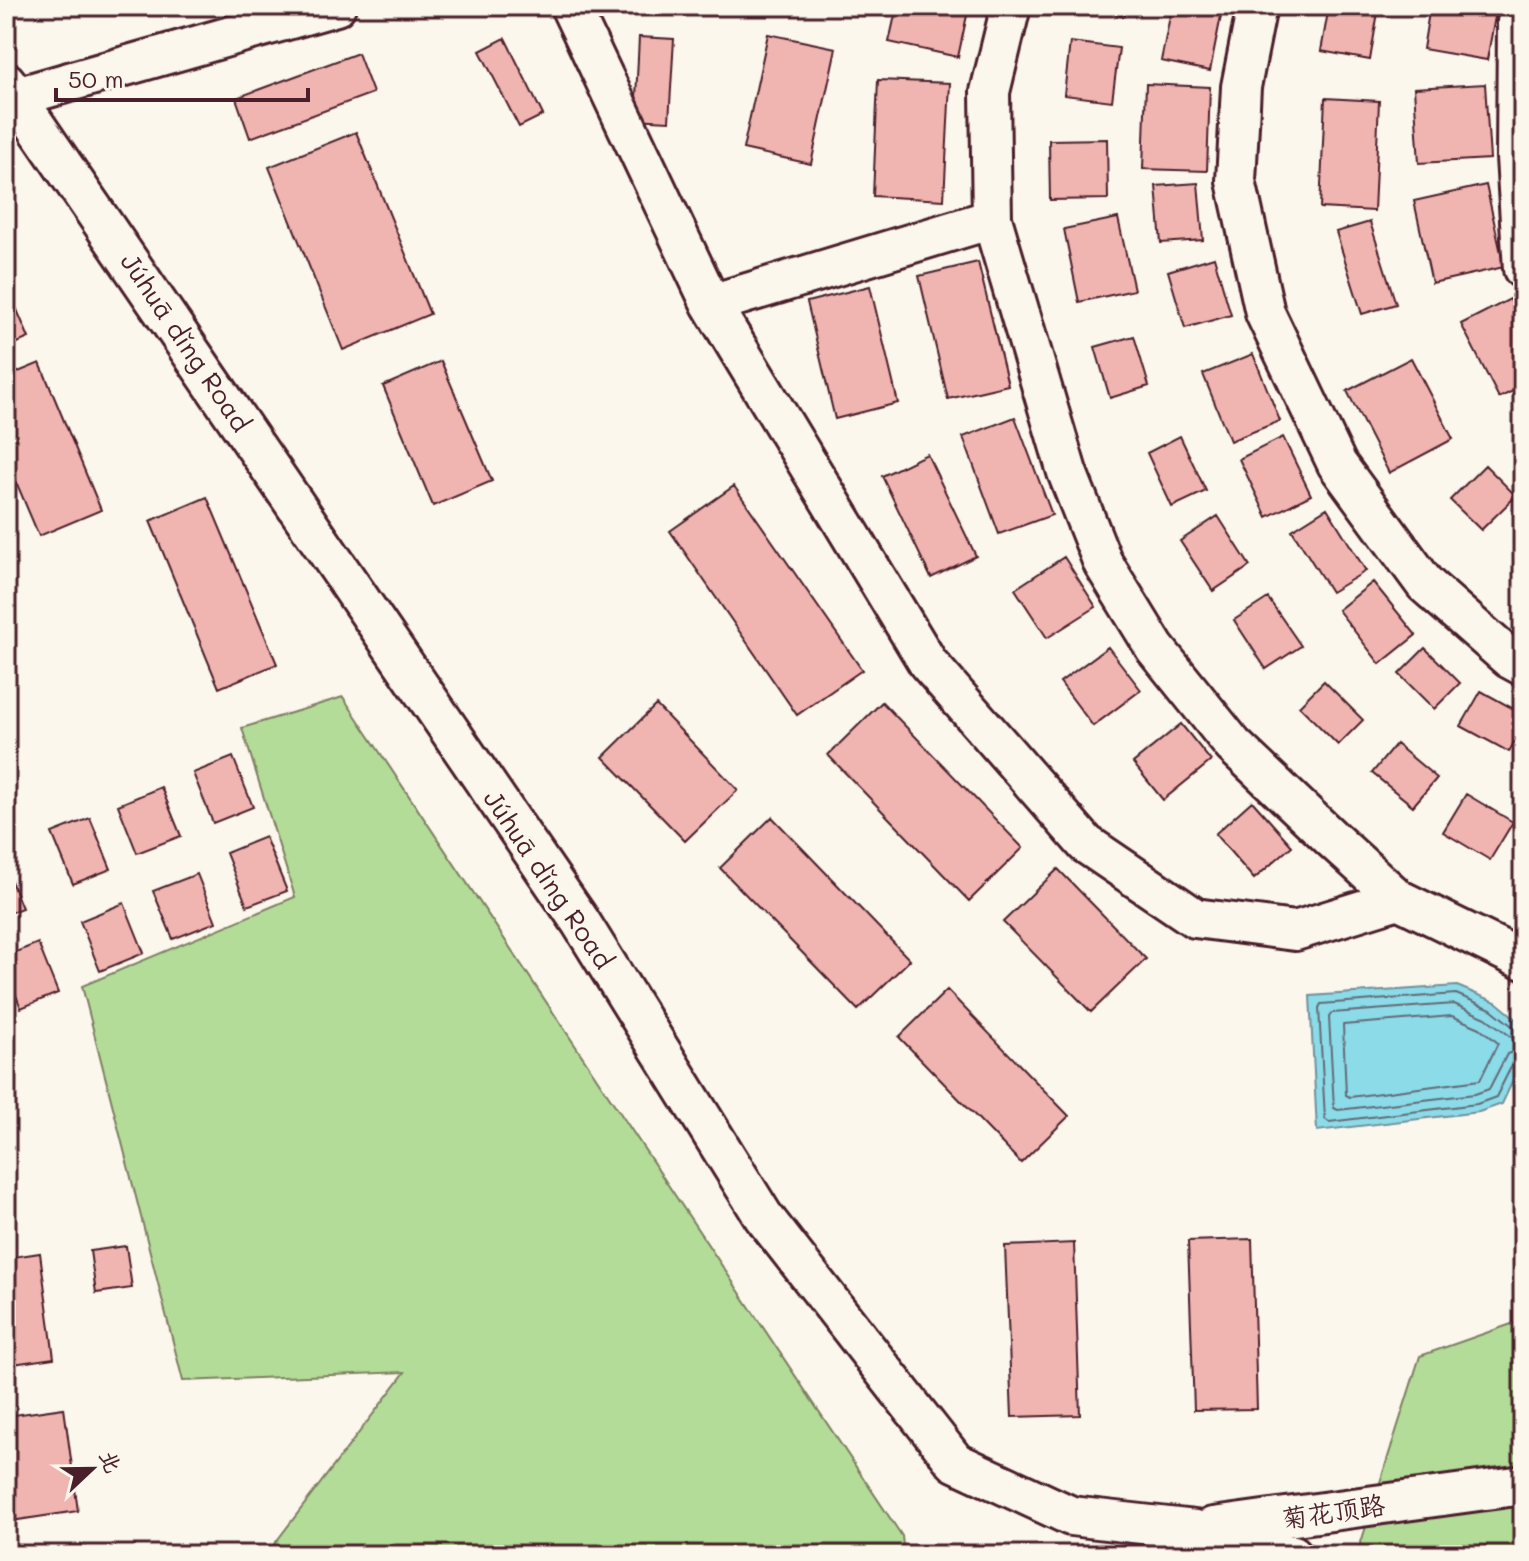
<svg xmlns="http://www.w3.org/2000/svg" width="1529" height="1561" font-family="Mali,'LXGW WenKai TC',sans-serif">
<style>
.green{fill:#b3dc98;stroke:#7e7e62;stroke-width:2}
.water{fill:#8cdbe8;stroke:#72909c;stroke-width:2}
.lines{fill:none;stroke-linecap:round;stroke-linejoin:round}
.shore{stroke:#646a77;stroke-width:2}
.building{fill:#f0b5b0;stroke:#4a1f2b;stroke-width:2}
.minor-casing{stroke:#4a1f2b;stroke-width:44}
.minor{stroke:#fbf7ec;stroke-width:38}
.labels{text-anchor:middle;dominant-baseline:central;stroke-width:7;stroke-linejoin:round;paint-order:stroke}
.street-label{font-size:26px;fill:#4a1f2b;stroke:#fbf7ec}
</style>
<rect width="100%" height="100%" fill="#fbf7ec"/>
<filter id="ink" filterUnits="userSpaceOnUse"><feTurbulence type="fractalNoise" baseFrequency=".0125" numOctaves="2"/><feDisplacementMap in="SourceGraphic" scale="16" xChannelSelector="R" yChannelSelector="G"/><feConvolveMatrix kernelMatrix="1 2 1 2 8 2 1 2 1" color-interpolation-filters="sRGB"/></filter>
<g filter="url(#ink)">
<path class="green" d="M 343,697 L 902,1536 L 904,1555 L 266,1555 L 405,1372 L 183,1381 L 82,986 L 295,897 L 242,728 Z
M 1523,1320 L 1523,1555 L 1357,1555 L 1420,1356 Z"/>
<path class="water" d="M 1457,986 L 1496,1002 L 1520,1022 L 1522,1061 L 1502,1104 L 1479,1112 L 1317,1131 L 1310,996 Z"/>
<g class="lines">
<path class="shore" d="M 1452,1016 L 1480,1028 L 1498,1043 L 1480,1080 L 1350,1097 L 1346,1095 L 1343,1025 Z
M 1523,1030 L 1516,1029 L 1491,1009 L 1456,994 L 1321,1004 L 1319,1008 L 1325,1119 L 1329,1122 L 1477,1104 L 1496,1097 L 1513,1063 L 1523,1058
M 1523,1040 L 1513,1038 L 1486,1018 L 1454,1004 L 1332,1013 L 1329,1017 L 1334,1108 L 1338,1110 L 1475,1094 L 1489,1089 L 1507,1054 L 1523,1048"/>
</g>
<path class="building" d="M 897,6 L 969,6 L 958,57 L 889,42 Z
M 1079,6 L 1127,6 L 1125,16 Z
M 1172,6 L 1198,6 L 1222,11 L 1210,71 L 1161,61 Z
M 1329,6 L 1379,6 L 1370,60 L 1321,51 Z
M 1430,6 L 1497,6 L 1487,60 L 1423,49 Z
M 768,34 L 836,48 L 811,164 L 743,149 Z
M 639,37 L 674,39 L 669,121 L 635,119 Z
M 505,38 L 543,115 L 519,127 L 480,51 Z
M 1070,42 L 1119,48 L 1112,101 L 1064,95 Z
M 358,53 L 373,93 L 250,138 L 236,98 Z
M 878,80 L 950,83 L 944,200 L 873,196 Z
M 1146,84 L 1210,87 L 1207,171 L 1143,169 Z
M 1485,84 L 1490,159 L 1419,163 L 1414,88 Z
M 1325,98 L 1379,101 L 1374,211 L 1320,208 Z
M 356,132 L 430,314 L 343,350 L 269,167 Z
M 1107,139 L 1108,199 L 1050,200 L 1049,140 Z
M 1198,183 L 1203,240 L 1161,243 L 1156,186 Z
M 1486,185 L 1504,267 L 1432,283 L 1414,201 Z
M 1118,218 L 1134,290 L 1079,302 L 1064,229 Z
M 1370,222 L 1396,304 L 1362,314 L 1336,232 Z
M 1214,257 L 1231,315 L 1185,328 L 1168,271 Z
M 978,262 L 1008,385 L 948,399 L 919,276 Z
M 6,284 L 29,338 L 6,348 Z
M 870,286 L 898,403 L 835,419 L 807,302 Z
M 1510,299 L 1523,324 L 1523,386 L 1499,398 L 1461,324 Z
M 1134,336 L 1149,386 L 1110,398 L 1095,347 Z
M 1253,354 L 1280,421 L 1230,441 L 1203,374 Z
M 1411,358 L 1453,439 L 1389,473 L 1347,391 Z
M 441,361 L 492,481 L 433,506 L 383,386 Z
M 40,363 L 101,510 L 39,536 L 6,458 L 6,377 Z
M 1015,417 L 1052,515 L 999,534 L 963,437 Z
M 1180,436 L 1206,491 L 1172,507 L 1147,453 Z
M 1283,437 L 1311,495 L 1267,517 L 1239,459 Z
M 927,454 L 976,556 L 931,578 L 882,476 Z
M 1485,465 L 1516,496 L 1481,530 L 1450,500 Z
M 734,486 L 862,670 L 797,715 L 670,531 Z
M 207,497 L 277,664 L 219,688 L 150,521 Z
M 1327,508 L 1366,571 L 1331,592 L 1292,530 Z
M 1218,516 L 1250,566 L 1213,591 L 1180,541 Z
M 1064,557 L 1096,607 L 1047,638 L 1015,589 Z
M 1373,582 L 1416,635 L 1380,664 L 1338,610 Z
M 1268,598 L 1301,646 L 1266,669 L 1234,620 Z
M 1108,647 L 1141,690 L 1093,726 L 1060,682 Z
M 1425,648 L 1460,683 L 1434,709 L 1399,674 Z
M 1324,681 L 1363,720 L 1338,745 L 1299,706 Z
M 1481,691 L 1523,714 L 1523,725 L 1509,752 L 1461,726 Z
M 882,702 L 1023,848 L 969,901 L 828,755 Z
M 656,705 L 738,790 L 685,841 L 603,757 Z
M 1181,724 L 1211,761 L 1163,800 L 1133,763 Z
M 1396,744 L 1437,778 L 1413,806 L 1372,773 Z
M 233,757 L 253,807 L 213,823 L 193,773 Z
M 161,787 L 181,836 L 137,853 L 118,805 Z
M 1466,794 L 1513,822 L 1490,860 L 1443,832 Z
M 1252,801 L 1292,846 L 1254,879 L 1215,834 Z
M 772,817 L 910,960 L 858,1010 L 720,868 Z
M 90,818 L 111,869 L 73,884 L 52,833 Z
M 265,837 L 287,891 L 247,906 L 226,853 Z
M 6,869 L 22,908 L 6,914 Z
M 1058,869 L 1146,959 L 1091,1012 L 1003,922 Z
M 197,874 L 216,922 L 173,939 L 153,891 Z
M 124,903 L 144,953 L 100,971 L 80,921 Z
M 38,943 L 58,993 L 21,1008 L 6,970 L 6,956 Z
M 947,990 L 1069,1116 L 1021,1163 L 899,1037 Z
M 1252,1239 L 1257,1409 L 1194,1410 L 1188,1241 Z
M 1074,1243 L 1080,1415 L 1012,1417 L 1005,1246 Z
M 126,1246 L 132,1288 L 96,1293 L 90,1251 Z
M 40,1253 L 54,1358 L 6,1365 L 6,1258 Z
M 64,1408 L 78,1511 L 11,1521 L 6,1486 L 6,1416 Z
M 86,1548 L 87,1555 L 37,1555 Z"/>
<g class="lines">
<g class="minor-casing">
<path id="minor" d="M 570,6 L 711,304 L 928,663 L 1086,844 L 1195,918 L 1295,931 L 1398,899
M 1011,6 L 990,92 L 992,219 L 1067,472 L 1103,563 L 1155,648 L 1233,745 L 1331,838 L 1398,899 L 1523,960
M 1257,6 L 1241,87 L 1236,181 L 1265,313 L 1337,464 L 1425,584 L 1510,659 L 1523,666
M 1522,6 L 1517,22 L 1516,157 L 1523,269
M 6,82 L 580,921 L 763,1216 L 955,1462 L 1071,1516 L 1195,1530 L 1293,1555
M 6,100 L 336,6
M 711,304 L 992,219
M 1213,1527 L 1523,1485"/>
</g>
<use href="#minor" class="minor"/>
</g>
</g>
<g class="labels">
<g class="street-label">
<text transform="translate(186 342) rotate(56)">Júhuā dǐng Road</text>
<text transform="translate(549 879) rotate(56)">Júhuā dǐng Road</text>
<text transform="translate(1333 1511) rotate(-8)">菊花顶路</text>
</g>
</g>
<rect width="1529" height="1561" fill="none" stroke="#fbf7ec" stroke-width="32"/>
<rect x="16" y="16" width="1497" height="1529" fill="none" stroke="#4a1f2b" stroke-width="3" filter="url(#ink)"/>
<g transform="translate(92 1469) rotate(68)" stroke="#fbf7ec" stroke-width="6" paint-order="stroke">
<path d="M0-6L14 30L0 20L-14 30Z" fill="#4a1f2b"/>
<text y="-12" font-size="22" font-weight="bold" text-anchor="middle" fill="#4a1f2b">北</text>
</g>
<path d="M56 88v12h252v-12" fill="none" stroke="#4a1f2b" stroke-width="4"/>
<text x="68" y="88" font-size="24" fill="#4a1f2b" stroke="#fbf7ec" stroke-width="6" paint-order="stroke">50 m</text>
</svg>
